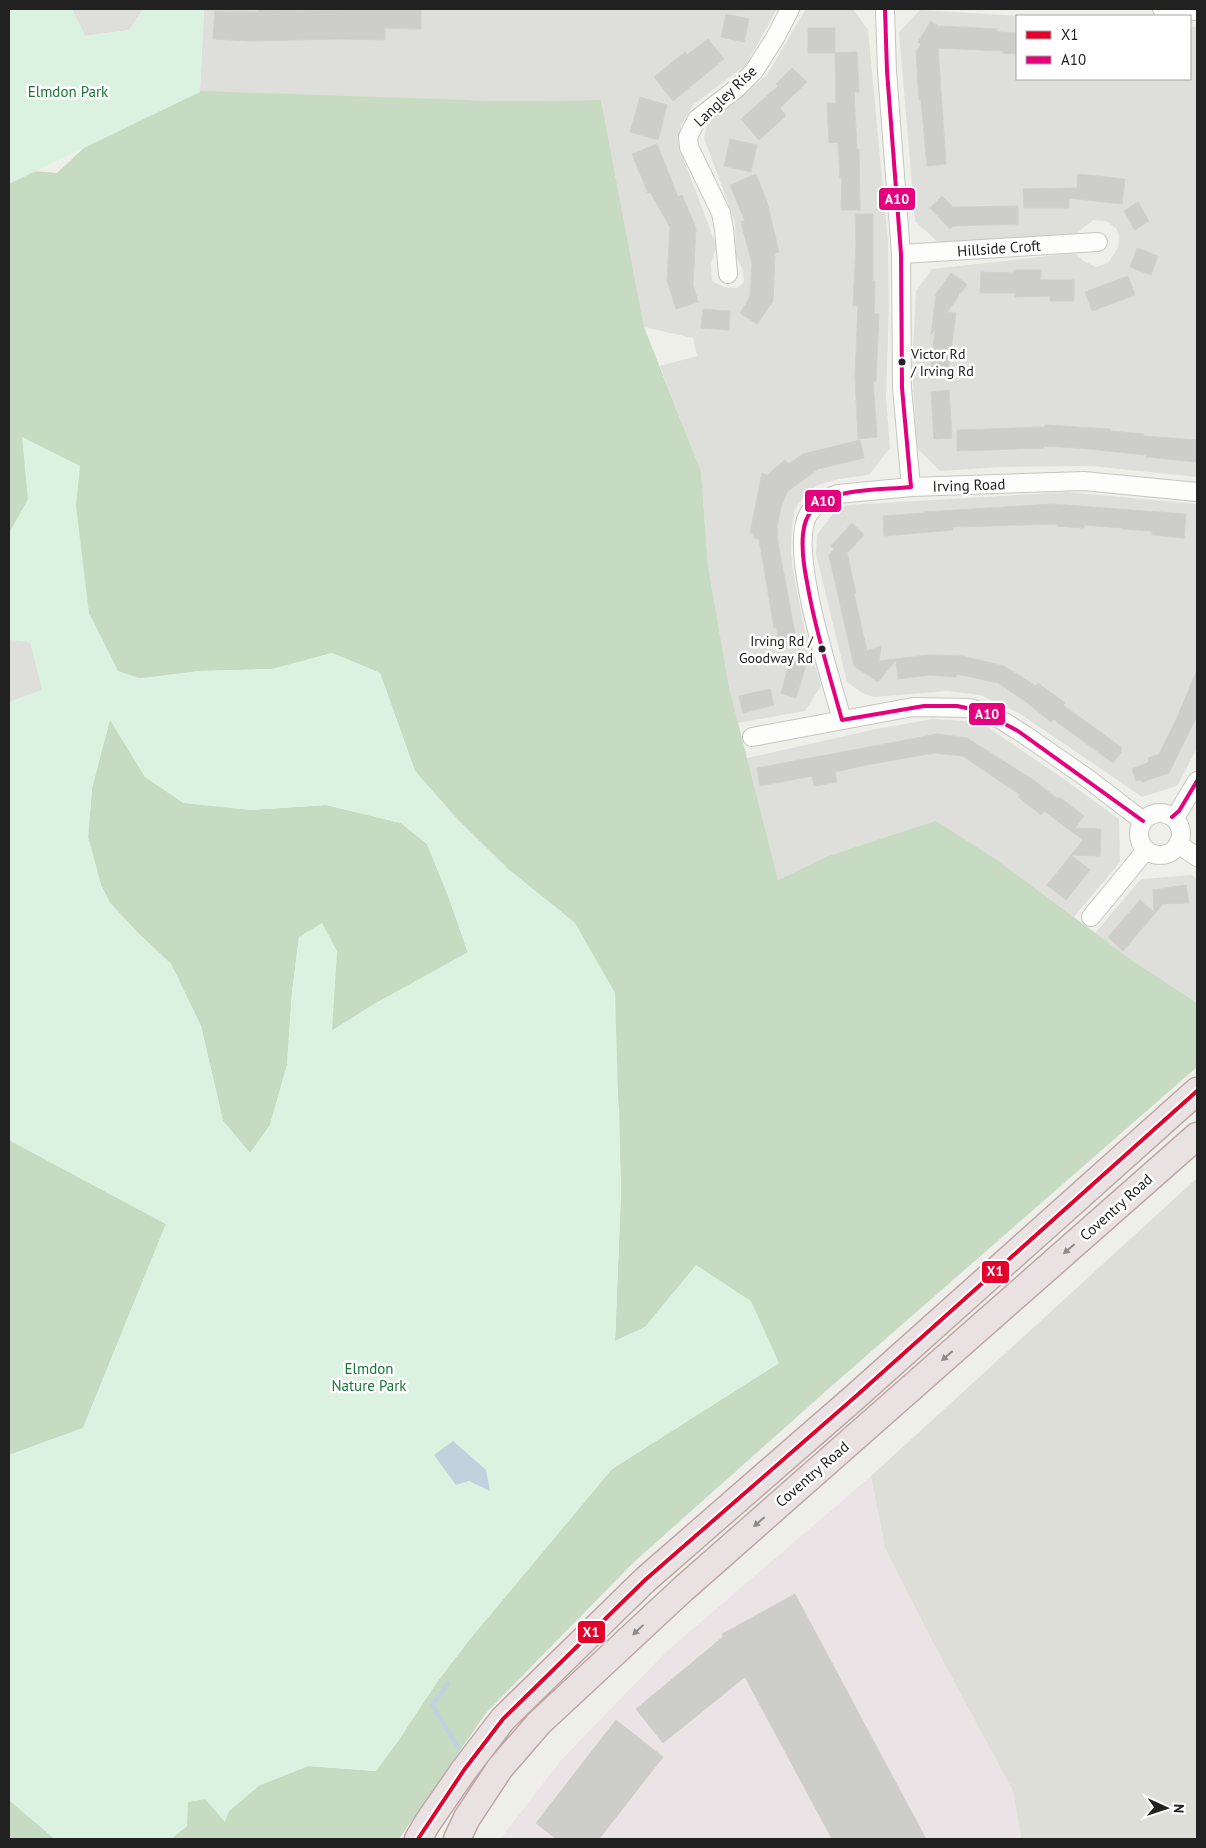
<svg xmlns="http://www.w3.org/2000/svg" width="1206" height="1848" font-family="'PT Sans',sans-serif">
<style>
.residential{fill:#dededb}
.industrial{fill:#ebe4e6}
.airport{fill:#deded9}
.forest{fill:#c6dbc2}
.park{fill:#dcf2e1;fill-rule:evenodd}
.water{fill:#c2d1de}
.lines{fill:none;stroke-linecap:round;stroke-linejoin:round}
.stream{stroke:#c2d1de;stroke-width:4.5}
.building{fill:#cdcdca;stroke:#d2d0cc}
.minor-casing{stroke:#c5c5c2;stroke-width:20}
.highway-casing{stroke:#c0a6a6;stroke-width:29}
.minor{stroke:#fdfdfc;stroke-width:18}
.highway{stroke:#eae2e2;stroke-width:26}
.bus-1-casing{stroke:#fff;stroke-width:8}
.bus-2-casing{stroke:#fff;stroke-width:8}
.bus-1{stroke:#e4002b;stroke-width:4}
.bus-2{stroke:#e5007d;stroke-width:4}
.oneway{fill:#908b8b}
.bus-dot{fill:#212121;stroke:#fff;stroke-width:2}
.labels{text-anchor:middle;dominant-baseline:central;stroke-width:5;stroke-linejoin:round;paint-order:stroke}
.bus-label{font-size:14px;fill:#212121;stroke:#fff;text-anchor:start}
.park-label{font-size:15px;fill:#197538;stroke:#fff}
.street-label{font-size:15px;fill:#212121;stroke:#fff}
.line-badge{stroke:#fff;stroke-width:2}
.badge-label{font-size:14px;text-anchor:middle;font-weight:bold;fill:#fff}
</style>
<rect width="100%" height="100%" fill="#efefea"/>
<path class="residential" d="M 72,9 L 143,9 L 129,30 L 85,36 Z
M 204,9 L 777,9 L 746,65 L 693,105 L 681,125 L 678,144 L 716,245 L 711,265 L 712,281 L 724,287 L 737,288 L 744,282 L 742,268 L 736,256 L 735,222 L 704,138 L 707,125 L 767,75 L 806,9 L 853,9 L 868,30 L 888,242 L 889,306 L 886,396 L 890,448 L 869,475 L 839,479 L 817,485 L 803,498 L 795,509 L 792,526 L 791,552 L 793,572 L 805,631 L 821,686 L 805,711 L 738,723 L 729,687 L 708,566 L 701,473 L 660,366 L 697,356 L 693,338 L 644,327 L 601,100 L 497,101 L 200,92 Z
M 920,10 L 1022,16 L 1017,16 L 1017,79 L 1190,79 L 1190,26 L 1197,27 L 1197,477 L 1091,466 L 1002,467 L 940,471 L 917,448 L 912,369 L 916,291 L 932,269 L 1075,253 L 1084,261 L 1096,267 L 1108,263 L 1118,248 L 1119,235 L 1116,228 L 1106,221 L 1093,220 L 1076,234 L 939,243 L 915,221 L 899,32 Z
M 1067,492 L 1197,504 L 1197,748 L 1177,786 L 1142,797 L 1019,713 L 980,695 L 947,691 L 874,697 L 862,693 L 847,682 L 816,554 L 817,535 L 831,516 L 847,505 Z
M 9,640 L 30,642 L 42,690 L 9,702 Z
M 932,719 L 966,721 L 989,728 L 1061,777 L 1119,819 L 1120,862 L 1074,917 L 997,860 L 936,822 L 828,856 L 778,880 L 747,758 L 876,729 Z
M 1192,875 L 1197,879 L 1197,1003 L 1133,961 L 1095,933 L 1141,879 Z"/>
<path class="industrial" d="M 871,1476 L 885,1548 L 1013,1791 L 1021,1836 L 1020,1839 L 500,1839 L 562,1759 L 667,1651 Z"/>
<path class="airport" d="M 1197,1178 L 1197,1839 L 1020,1839 L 1021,1836 L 1013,1791 L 933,1642 L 885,1548 L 871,1476 Z"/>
<path class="forest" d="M 200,91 L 497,101 L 601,100 L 644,327 L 701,472 L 708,566 L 729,687 L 778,880 L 828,856 L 936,821 L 997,860 L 1133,961 L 1197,1003 L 1197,1067 L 826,1391 L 634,1562 L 486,1713 L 399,1839 L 171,1839 L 187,1826 L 187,1802 L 205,1799 L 229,1811 L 260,1785 L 308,1766 L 376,1771 L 398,1741 L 437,1682 L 470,1639 L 612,1469 L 779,1363 L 696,1266 L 645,1327 L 615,1341 L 621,1193 L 619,1107 L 575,923 L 508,869 L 458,820 L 415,771 L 380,673 L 332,653 L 273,669 L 200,671 L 42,690 L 30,642 L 9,640 L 9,169 L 57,173 L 116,118 Z
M 110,719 L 145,777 L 250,810 L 326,805 L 401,823 L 427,844 L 447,893 L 468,953 L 376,1003 L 331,1031 L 337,951 L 299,937 L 292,992 L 287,1065 L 270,1125 L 250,1153 L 223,1121 L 201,1026 L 171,964 L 138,933 L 110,903 L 101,885 L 88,837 L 92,788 Z
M 9,1140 L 166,1224 L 83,1428 L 9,1455 Z
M 9,1800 L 55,1839 L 9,1839 Z"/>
<path class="park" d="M 9,9 L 72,9 L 85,36 L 129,30 L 143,9 L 204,9 L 200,92 L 9,184 Z
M 22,437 L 80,466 L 76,506 L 89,613 L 118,671 L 142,679 L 200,671 L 272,669 L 332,653 L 380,673 L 415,771 L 458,820 L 508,869 L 575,923 L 615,993 L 621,1193 L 615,1341 L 645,1327 L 696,1265 L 751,1301 L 779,1363 L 612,1469 L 470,1639 L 437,1682 L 398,1741 L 376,1771 L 308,1766 L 260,1785 L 229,1811 L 225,1822 L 205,1799 L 188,1802 L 187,1826 L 171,1839 L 55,1839 L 9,1800 L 9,1455 L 83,1428 L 166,1224 L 9,1140 L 9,702 L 42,690 L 30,642 L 9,640 L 9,533 L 28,499 ZM 110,720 L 145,777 L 183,803 L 250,810 L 326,805 L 401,823 L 427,844 L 447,893 L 468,952 L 376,1003 L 332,1031 L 337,951 L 322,923 L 299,937 L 292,992 L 287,1065 L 270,1125 L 250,1153 L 223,1121 L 201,1026 L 171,964 L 138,933 L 110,903 L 101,885 L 88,837 L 92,788 Z"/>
<path class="water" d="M 453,1441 L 486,1470 L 490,1491 L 469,1481 L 456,1485 L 434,1455 Z"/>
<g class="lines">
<path class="stream" d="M 448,1683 L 432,1705 L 458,1747"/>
</g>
<path class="building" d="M 348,9 L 421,9 L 421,29 L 385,28 L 385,40 L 341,39 L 250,41 L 213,39 L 215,11 L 258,12 L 259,10 L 299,11 L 348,10 Z
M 726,14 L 749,19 L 744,42 L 721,37 Z
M 931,21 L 938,26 L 997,29 L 997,32 L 1017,33 L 1017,54 L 1002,53 L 1003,51 L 938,48 L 946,164 L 927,166 L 921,100 L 919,100 L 916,51 L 921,44 L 918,42 Z
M 808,28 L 835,28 L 835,53 L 808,53 Z
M 708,39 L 724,59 L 673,101 L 654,77 L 685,52 L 687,55 Z
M 857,52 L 859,92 L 854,92 L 857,149 L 859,149 L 860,210 L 841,210 L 842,178 L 840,178 L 838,142 L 829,143 L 827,103 L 836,103 L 835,53 Z
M 792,68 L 807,82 L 780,108 L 786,116 L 759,140 L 741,119 L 778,86 L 776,84 Z
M 640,97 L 667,105 L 658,140 L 630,132 Z
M 730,139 L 757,145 L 751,172 L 724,166 Z
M 657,144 L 678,197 L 682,195 L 696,228 L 693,285 L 698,302 L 676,309 L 667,280 L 670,227 L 650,192 L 648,193 L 632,154 Z
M 756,174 L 767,202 L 779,252 L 775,253 L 773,301 L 757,324 L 740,313 L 750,297 L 752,264 L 741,222 L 745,221 L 730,185 Z
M 1078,174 L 1125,179 L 1122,204 L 1069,198 L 1069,208 L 1024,208 L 1023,189 L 1077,188 Z
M 942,196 L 953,207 L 1018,206 L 1018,224 L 953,226 L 950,229 L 930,208 Z
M 1138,202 L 1149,221 L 1135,230 L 1124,211 Z
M 855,214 L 873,214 L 873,281 L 875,281 L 874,314 L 879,314 L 876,381 L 873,381 L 877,437 L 858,439 L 855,377 L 858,306 L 853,306 L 856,242 Z
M 1137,248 L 1158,256 L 1151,275 L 1130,267 Z
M 1014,270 L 1041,270 L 1041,280 L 1074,280 L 1074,301 L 1050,301 L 1050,296 L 1015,297 L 1015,293 L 980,293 L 981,272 L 1014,273 Z
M 951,273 L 967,284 L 961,293 L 959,293 L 958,297 L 947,312 L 956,313 L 948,371 L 931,369 L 935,329 L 931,335 L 936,294 Z
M 1128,276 L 1135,295 L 1092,311 L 1085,292 Z
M 703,309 L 730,311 L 729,330 L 701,328 Z
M 949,390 L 952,438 L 934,439 L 931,392 Z
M 1045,425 L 1110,429 L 1110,431 L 1144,434 L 1143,436 L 1197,440 L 1197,462 L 1146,457 L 1146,455 L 1079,448 L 1043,446 L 1044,448 L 957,451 L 957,430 L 1045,427 Z
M 860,440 L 864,458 L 818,469 L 787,492 L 781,508 L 777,526 L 778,543 L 797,644 L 781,648 L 776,627 L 774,628 L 759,539 L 754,538 L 754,533 L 750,533 L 762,473 L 767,475 L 785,460 L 788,464 L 803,454 Z
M 1052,504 L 1186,514 L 1184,538 L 1152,535 L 1152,531 L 1123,529 L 1123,528 L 1084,525 L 1084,528 L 1057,526 L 1057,524 L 952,527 L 953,530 L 884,536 L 883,516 L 924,513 L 924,512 Z
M 852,523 L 864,535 L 847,553 L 856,593 L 854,594 L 867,651 L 881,646 L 879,661 L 928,655 L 962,656 L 1004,666 L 1036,686 L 1038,683 L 1065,703 L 1063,705 L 1121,747 L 1121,752 L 1113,763 L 1053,719 L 1051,722 L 1025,701 L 998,683 L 957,674 L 956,677 L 930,675 L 898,679 L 896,660 L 878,682 L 854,666 L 829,555 L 834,549 L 831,546 Z
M 790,660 L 806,665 L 796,698 L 781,693 Z
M 1197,670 L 1197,716 L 1169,773 L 1142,782 L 1141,780 L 1136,781 L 1132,769 L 1149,762 L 1148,758 L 1159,754 L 1176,720 Z
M 770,689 L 774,705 L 743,713 L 739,696 Z
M 938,734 L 967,738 L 1032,779 L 1058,799 L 1059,797 L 1084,816 L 1075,828 L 1101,829 L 1100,856 L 1071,855 L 1083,840 L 1044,811 L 1041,815 L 1018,797 L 1020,795 L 963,756 L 934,753 L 866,765 L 835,772 L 837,782 L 814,786 L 812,776 L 760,786 L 757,768 Z
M 1071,855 L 1090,870 L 1066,900 L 1047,885 Z
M 1186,885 L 1189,903 L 1163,904 L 1123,951 L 1108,937 L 1140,900 L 1154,912 L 1153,890 Z
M 795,1594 L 926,1839 L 832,1839 L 745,1677 L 663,1743 L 636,1709 L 723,1637 L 722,1634 Z
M 616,1720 L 663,1757 L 599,1839 L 556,1839 L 536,1823 Z"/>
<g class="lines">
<g class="minor-casing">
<path id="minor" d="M 1162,9 L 1197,11
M 885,10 L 887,71 L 901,254 L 902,388 L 911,487
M 901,254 L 1098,242
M 728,274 L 724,229 L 721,213 L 689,147 L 688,137 L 697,119 L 737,88 L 754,71 L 775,38 L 790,9
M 842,720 C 831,678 788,551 808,515 C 814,504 827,498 838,494 L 911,487 L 1084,481 L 1197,492
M 752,737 L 913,707 L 970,708 L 995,716 L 1025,735 L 1087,778 L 1143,821
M1139 834a21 21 0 1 1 42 0a21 21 0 1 1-42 0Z
M 1172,817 L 1179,811 L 1197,781
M 1178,844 L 1197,857
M 1091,917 L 1146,850"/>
</g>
<g class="highway-casing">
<path id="highway" d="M 418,1839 L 428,1822 L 464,1770 L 503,1719 L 645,1580 L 855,1397 L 1197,1091
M 457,1839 L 467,1818 L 500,1768 L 539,1723 L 683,1589 L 1197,1136"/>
</g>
<use href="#minor" class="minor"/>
<use href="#highway" class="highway"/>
<g class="bus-1-casing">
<path id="bus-1" d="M 418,1839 L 464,1770 L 503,1719 L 645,1580 L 855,1397 L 1197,1091"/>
</g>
<g class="bus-2-casing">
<path id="bus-2" d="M 885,10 L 887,71 L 901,254 L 902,388 L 911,487 C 885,490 839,488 818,504 C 809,511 804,522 803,534 C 801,555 806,577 810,598 C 818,639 831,680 842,720 L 924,706 L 957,706 L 981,711 L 1018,731 L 1143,821
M 1172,817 L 1179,811 L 1197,781"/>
</g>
<use href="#bus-1" class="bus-1"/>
<use href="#bus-2" class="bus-2"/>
</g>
<defs><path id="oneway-solid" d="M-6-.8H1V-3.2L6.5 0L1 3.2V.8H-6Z" transform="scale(1.25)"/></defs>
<g class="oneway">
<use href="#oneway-solid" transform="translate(1069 1249) rotate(139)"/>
<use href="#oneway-solid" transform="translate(947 1356) rotate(139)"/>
<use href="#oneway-solid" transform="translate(759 1522) rotate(139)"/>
<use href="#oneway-solid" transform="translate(638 1630) rotate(137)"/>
</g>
<g class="bus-dot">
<circle cx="902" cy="362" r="4.5"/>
<circle cx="822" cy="649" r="4.5"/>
</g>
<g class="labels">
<g class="bus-label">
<text x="911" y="354">Victor Rd<tspan x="911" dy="17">/ Irving Rd</tspan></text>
<text x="813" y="641" text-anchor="end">Irving Rd /<tspan x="813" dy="17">Goodway Rd</tspan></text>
</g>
<g class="park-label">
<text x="68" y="91">Elmdon Park</text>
<text x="369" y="1368">Elmdon<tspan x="369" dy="17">Nature Park</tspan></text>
</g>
<g class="street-label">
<text transform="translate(725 96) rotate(-44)">Langley Rise</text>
<text transform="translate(999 248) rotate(-4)">Hillside Croft</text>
<text transform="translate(969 485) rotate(-2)">Irving Road</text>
<text transform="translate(1116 1207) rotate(-42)">Coventry Road</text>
<text transform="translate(812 1474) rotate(-41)">Coventry Road</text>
</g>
</g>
<g class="line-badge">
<rect x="878" y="187" width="38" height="24" rx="5" fill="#e5007d"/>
<rect x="804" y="489" width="38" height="24" rx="5" fill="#e5007d"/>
<rect x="968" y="702" width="38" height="24" rx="5" fill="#e5007d"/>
<rect x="981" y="1260" width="29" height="24" rx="5" fill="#e4002b"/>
<rect x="577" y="1620" width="29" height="24" rx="5" fill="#e4002b"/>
</g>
<g class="badge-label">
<text x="897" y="204">A10</text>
<text x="823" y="506">A10</text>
<text x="987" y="719">A10</text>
<text x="995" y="1276">X1</text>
<text x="591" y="1637">X1</text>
</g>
<rect width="1206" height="1848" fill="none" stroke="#212121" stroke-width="20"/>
<rect x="1016" y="15" width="175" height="65" fill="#ffffff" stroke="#a6a6a6"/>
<rect x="1026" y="31" width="25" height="8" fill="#e4002b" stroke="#a6a6a6"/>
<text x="1061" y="40" font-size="15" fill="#212121">X1</text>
<rect x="1026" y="56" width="25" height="8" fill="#e5007d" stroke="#a6a6a6"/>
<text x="1061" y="65" font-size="15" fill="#212121">A10</text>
<g transform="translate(1166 1808) rotate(93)" stroke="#ffffff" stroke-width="4" paint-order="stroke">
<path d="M0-4L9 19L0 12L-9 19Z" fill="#212121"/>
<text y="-8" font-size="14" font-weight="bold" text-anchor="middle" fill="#212121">N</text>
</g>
</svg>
